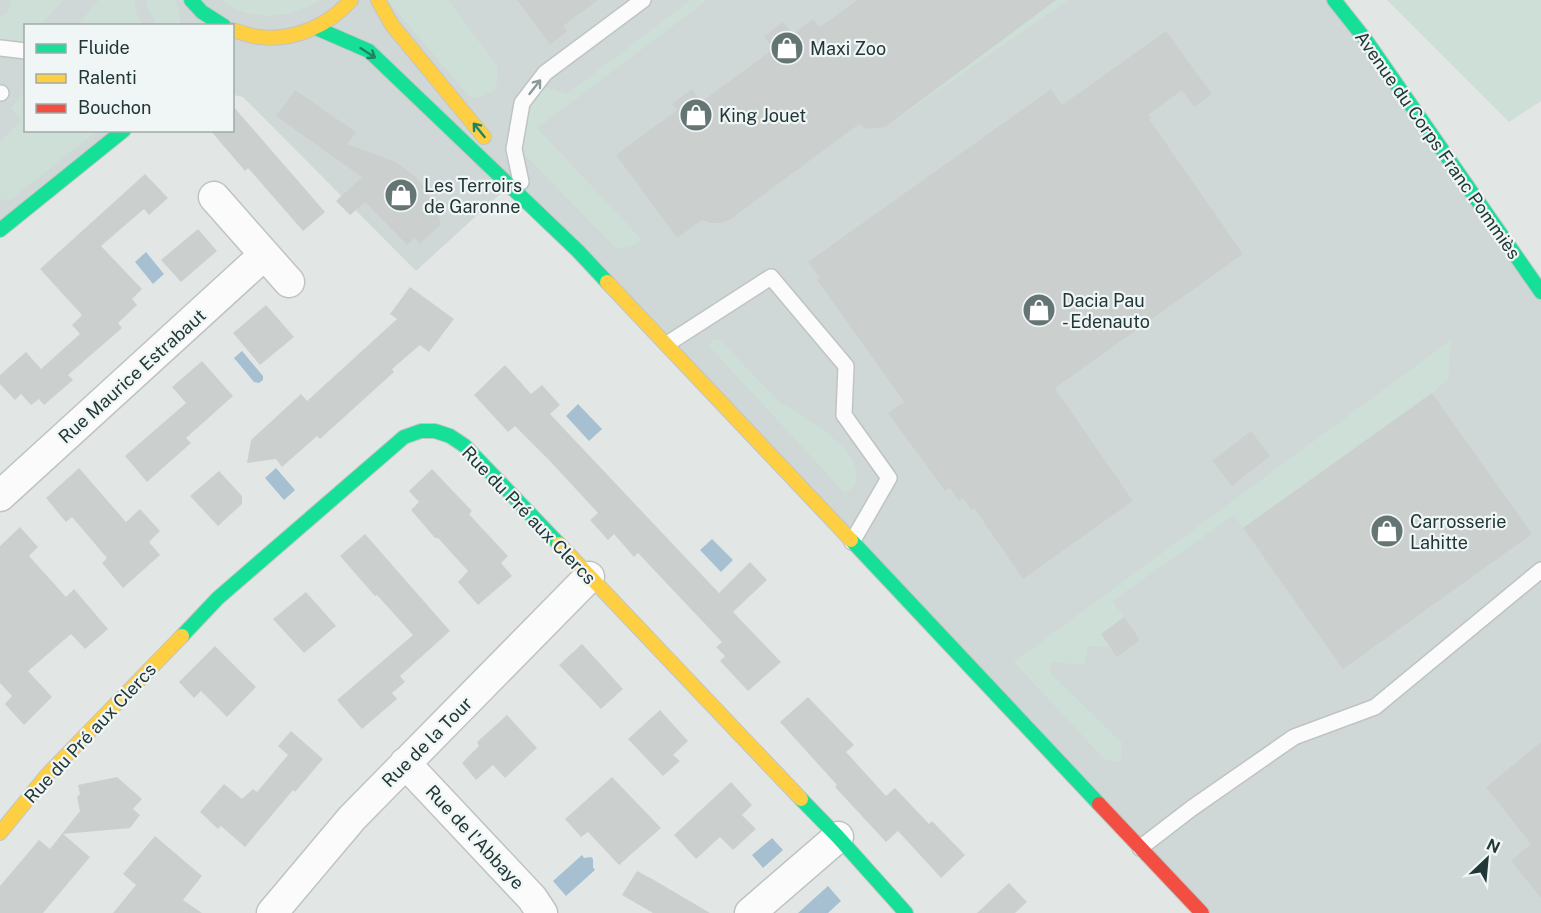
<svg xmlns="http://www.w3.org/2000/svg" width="1541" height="913" font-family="'Public Sans',sans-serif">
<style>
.built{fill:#d0d8d7}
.green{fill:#cddfd7}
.water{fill:#a6c0d2}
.building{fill:#cbd0cf}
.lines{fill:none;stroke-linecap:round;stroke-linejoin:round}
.lane-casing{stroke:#bfc4c3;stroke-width:18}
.street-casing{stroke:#bfc4c3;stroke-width:33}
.fast-casing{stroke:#c0c5c5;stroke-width:16}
.slow-casing{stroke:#c0c5c5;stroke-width:16}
.jam-casing{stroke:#c0c5c5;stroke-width:16}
.lane{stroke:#fbfbfb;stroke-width:15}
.street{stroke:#fbfbfb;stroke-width:30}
.fast{stroke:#16e098;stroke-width:14}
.slow{stroke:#ffcf43;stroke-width:14}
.jam{stroke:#f24e42;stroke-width:14}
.oneway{stroke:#1d8363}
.oneway2{stroke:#8e9999}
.labels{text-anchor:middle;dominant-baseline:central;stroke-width:4.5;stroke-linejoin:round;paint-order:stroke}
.poi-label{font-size:18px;fill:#223737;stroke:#f0f6f5;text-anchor:start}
.street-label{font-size:18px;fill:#223737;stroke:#f0f6f5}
</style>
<rect width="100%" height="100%" fill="#e2e7e6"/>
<path class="built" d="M 0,0 L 1334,0 L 1541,292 L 1541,913 L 1202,913 L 509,186 L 416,271 L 243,97 L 233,95 L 232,26 L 26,26 L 26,130 L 124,131 L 0,230 Z"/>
<path class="green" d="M 11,0 L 63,0 L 41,25 L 26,26 L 25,44 L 0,41 L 0,17 L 8,12 Z
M 99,0 L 134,0 L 137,15 L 142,25 L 79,25 L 92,7 Z
M 146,0 L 175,0 L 179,9 L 180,25 L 159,25 C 151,18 149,10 146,0 Z
M 221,0 L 321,0 C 288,19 253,23 221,0 Z
M 387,0 L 448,0 L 497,66 L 498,77 L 495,89 C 486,96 480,99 469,96 Z
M 691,0 L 707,0 L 537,128 L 641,239 C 633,247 627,249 616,248 L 525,155 L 520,143 L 528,104 L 547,87 L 567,94 Z
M 1056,0 L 1068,0 L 891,123 Z
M 1387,0 L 1541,0 L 1541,101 L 1509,122 Z
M 25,91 L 26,130 L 97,131 L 12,199 L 0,200 L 0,142 L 21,121 L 11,108 Z
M 719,339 L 781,404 L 799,413 L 821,428 L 841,445 L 852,458 L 857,476 L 854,487 L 844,492 L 709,346 L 712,341 Z
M 1451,340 L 1448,379 L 1432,393 L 1243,528 L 1234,515 L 1112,601 L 1124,617 L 1111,647 L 1088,646 L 1084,665 L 1051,662 L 1050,673 L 1122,743 L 1121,761 L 1105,760 L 1014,662 Z"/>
<path class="water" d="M 146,252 L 164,274 L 153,284 L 135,262 Z
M 242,351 L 263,376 L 263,380 L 259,383 L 254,382 L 234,358 Z
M 578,404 L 602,429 L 589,441 L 566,416 Z
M 276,468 L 295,490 L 284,500 L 265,478 Z
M 712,539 L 733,560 L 721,572 L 700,550 Z
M 772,838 L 783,850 L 763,868 L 752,855 Z
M 582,855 L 584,858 L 591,857 L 593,859 L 593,867 L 595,870 L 566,896 L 553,881 Z
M 828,886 L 841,901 L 828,913 L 798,913 Z"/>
<path class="building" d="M 517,0 L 598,0 L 563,26 L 567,31 L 550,45 Z
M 857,0 L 1056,0 L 885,127 L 867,129 L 859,124 L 731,219 L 721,223 L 710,223 L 702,220 L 677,238 L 616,155 L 677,110 L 672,104 L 692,89 L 701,102 L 773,49 L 764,36 L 783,22 L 793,34 L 813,19 L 820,27 Z
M 1166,31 L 1212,94 L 1194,107 L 1182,90 L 1148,115 L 1151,118 L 1149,119 L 1243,254 L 1055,388 L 1133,501 L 1023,579 L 974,508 L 971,510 L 963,498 L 959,501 L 950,488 L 945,491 L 888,413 L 904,402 L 817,280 L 820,278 L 808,262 L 1051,89 L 1062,105 Z
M 295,90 L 356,132 L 347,144 L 396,162 L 416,177 L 425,188 L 437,210 L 441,224 L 420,244 L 415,238 L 407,245 L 365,202 L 350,215 L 336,201 L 362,177 L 276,116 Z
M 232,105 L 325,212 L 303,231 L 248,168 L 245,171 L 210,130 L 232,130 Z
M 145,174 L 168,198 L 149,215 L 144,209 L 101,246 L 142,289 L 132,299 L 137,305 L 118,323 L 122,328 L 68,375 L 73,380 L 44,405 L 39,399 L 31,405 L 21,394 L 15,400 L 0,384 L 0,375 L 26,352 L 41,369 L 80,334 L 72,325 L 82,315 L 40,269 Z
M 198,229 L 217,251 L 181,282 L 161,260 Z
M 410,287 L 454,319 L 429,352 L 420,345 L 392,369 L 394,372 L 320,439 L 317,436 L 282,467 L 276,459 L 247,463 L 251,440 L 301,394 L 307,401 L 397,319 L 390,314 Z
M 266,305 L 294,337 L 260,365 L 233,333 Z
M 202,361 L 233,396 L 186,438 L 191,443 L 147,482 L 125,456 L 186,403 L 172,387 Z
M 505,365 L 531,394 L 542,385 L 560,405 L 550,414 L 719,593 L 750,562 L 767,580 L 733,612 L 781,662 L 748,691 L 720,661 L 725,656 L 716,647 L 722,642 L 638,553 L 634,557 L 614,534 L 608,540 L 590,520 L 598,513 L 549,460 L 515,426 L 508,432 L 474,395 Z
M 1432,393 L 1532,534 L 1343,669 L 1243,528 Z
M 1251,431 L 1270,456 L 1232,486 L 1212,461 Z
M 79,468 L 126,522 L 140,509 L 160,531 L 149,542 L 160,555 L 123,588 L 102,563 L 107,558 L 72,517 L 66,522 L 46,498 Z
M 432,469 L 472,511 L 469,514 L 478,524 L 508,556 L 501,563 L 512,576 L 478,605 L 458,582 L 468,571 L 438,538 L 435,538 L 411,510 L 419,502 L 409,491 Z
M 219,471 L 242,496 L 242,504 L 218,526 L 190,496 Z
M 20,527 L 38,547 L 29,556 L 66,597 L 74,589 L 108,629 L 85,649 L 71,634 L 28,671 L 52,697 L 24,725 L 5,704 L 12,696 L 0,683 L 0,546 Z
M 365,534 L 450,631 L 400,676 L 405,682 L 392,693 L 397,699 L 362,729 L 337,700 L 413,635 L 377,595 L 375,596 L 340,556 Z
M 306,592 L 336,626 L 304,653 L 273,619 Z
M 1124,617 L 1140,640 L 1117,657 L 1101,634 Z
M 582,644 L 623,689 L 601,709 L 559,665 Z
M 215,646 L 256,687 L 227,717 L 201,691 L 194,698 L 179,682 Z
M 808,697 L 854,745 L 846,752 L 886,796 L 895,788 L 929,824 L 932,821 L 965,855 L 941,878 L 898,831 L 886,842 L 835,787 L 837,785 L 780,722 Z
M 660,710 L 688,741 L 673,755 L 680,761 L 663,776 L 628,739 Z
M 507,715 L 537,748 L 505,778 L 493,765 L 476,780 L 462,763 L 479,746 L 477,742 Z
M 291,731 L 323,759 L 295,792 L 293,790 L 245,847 L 221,826 L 218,829 L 200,812 L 224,784 L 242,799 L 253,789 L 257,792 L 288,755 L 278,746 Z
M 1541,742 L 1541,898 L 1511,861 L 1531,844 L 1486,787 Z
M 117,777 L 142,799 L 133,809 L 140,815 L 130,828 L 63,834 L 90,857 L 43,913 L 0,913 L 0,886 L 39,840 L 50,849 L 80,811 L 77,797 L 80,794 L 78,785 Z
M 612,777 L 661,828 L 619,865 L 588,832 L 581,837 L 565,819 Z
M 731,782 L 752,805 L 742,815 L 756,829 L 733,850 L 720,837 L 696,859 L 674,835 Z
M 155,836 L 202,876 L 183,900 L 202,913 L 113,913 L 136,885 L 123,874 Z
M 637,871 L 654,880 L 710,913 L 653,913 L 622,895 Z
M 1009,883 L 1027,902 L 1015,913 L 977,913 Z"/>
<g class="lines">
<g class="lane-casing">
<path id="lane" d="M 0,48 L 26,51
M 0,93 L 1,93
M 521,182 L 514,149 L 522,103 L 545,73 L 643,0
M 667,344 L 771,277 L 846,366 L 844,415 L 889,478 L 852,542
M 1140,848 L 1192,808 L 1294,737 L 1375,707 L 1541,570"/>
</g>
<g class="street-casing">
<path id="street" d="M 214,197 L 289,282
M 0,496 L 264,255
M 405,763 L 532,898 L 542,913
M 272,913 L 352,818 L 589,577
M 750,913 L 838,837"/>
</g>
<g class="fast-casing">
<path id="fast" d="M 191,0 L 202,12 L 224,26
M 1334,0 L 1365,39 L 1541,292
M 316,28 L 369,51 L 578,251 L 607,282
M 0,230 L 124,130
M 851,540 L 1099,804
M 182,636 L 218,598 L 404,437 L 421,431 L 435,431 L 450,436 L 465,446 L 559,544
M 801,799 L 838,837 L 906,913"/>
</g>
<g class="slow-casing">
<path id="slow" d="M 378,0 L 392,25 L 484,137
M 232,30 C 241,32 250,36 259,37 C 294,41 328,26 351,0
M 607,282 L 851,540
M 559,544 L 801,799
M 0,833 L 47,775 L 182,636"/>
</g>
<g class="jam-casing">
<path id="jam" d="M 1099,804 L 1202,913"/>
</g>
<use href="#lane" class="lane"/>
<use href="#street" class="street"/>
<use href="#fast" class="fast"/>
<use href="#slow" class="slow"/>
<use href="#jam" class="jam"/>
</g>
<defs><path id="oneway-shaft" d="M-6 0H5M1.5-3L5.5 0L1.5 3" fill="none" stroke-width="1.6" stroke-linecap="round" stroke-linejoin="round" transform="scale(1.5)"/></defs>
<g class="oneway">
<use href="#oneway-shaft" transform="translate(368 53) rotate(33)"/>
<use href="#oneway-shaft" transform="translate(479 130) rotate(-129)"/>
</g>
<use class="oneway2" href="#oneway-shaft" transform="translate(535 87) rotate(-52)"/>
<defs>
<g id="shop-disc" transform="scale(1.725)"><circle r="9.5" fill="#657574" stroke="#f0f6f5"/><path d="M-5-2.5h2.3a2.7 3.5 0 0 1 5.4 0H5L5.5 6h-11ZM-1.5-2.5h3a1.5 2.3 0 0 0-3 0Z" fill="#fff"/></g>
</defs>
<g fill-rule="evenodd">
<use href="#shop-disc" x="787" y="48"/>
<use href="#shop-disc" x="696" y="115"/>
<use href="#shop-disc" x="401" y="195"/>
<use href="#shop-disc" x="1039" y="310"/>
<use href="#shop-disc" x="1387" y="531"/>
</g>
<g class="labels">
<g class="poi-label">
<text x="810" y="48">Maxi Zoo</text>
<text x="719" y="115">King Jouet</text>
<text x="424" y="185">Les Terroirs<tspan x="424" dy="21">de Garonne</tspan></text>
<text x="1062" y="300">Dacia Pau<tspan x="1062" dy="21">- Edenauto</tspan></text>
<text x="1410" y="521">Carrosserie<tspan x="1410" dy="21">Lahitte</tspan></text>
</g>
<g class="street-label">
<text transform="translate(1438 145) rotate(55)">Avenue du Corps Franc Pommiès</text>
<text transform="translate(132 376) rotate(-42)">Rue Maurice Estrabaut</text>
<text transform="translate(529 515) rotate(46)">Rue du Pré aux Clercs</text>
<text transform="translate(90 733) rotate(-47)">Rue du Pré aux Clercs</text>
<text transform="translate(427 742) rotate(-45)">Rue de la Tour</text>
<text transform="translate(475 837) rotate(47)">Rue de l'Abbaye</text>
</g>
</g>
<rect x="24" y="24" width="210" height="108" fill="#f0f6f5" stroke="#9eaaa9" stroke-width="1.5"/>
<rect x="36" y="44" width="30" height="9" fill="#16e098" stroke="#9eaaa9" stroke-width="1.5"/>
<text x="78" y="54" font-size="18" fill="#223737">Fluide</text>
<rect x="36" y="74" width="30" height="9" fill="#ffcf43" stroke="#9eaaa9" stroke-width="1.5"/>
<text x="78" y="84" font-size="18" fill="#223737">Ralenti</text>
<rect x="36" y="104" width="30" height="9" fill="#f24e42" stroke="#9eaaa9" stroke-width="1.5"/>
<text x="78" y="114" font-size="18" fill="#223737">Bouchon</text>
<g transform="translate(1487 859) rotate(26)" stroke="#f0f6f5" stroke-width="4.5" paint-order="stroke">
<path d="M0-4.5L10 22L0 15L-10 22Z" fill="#223737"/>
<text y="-9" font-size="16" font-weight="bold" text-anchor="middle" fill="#223737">N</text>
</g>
</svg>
